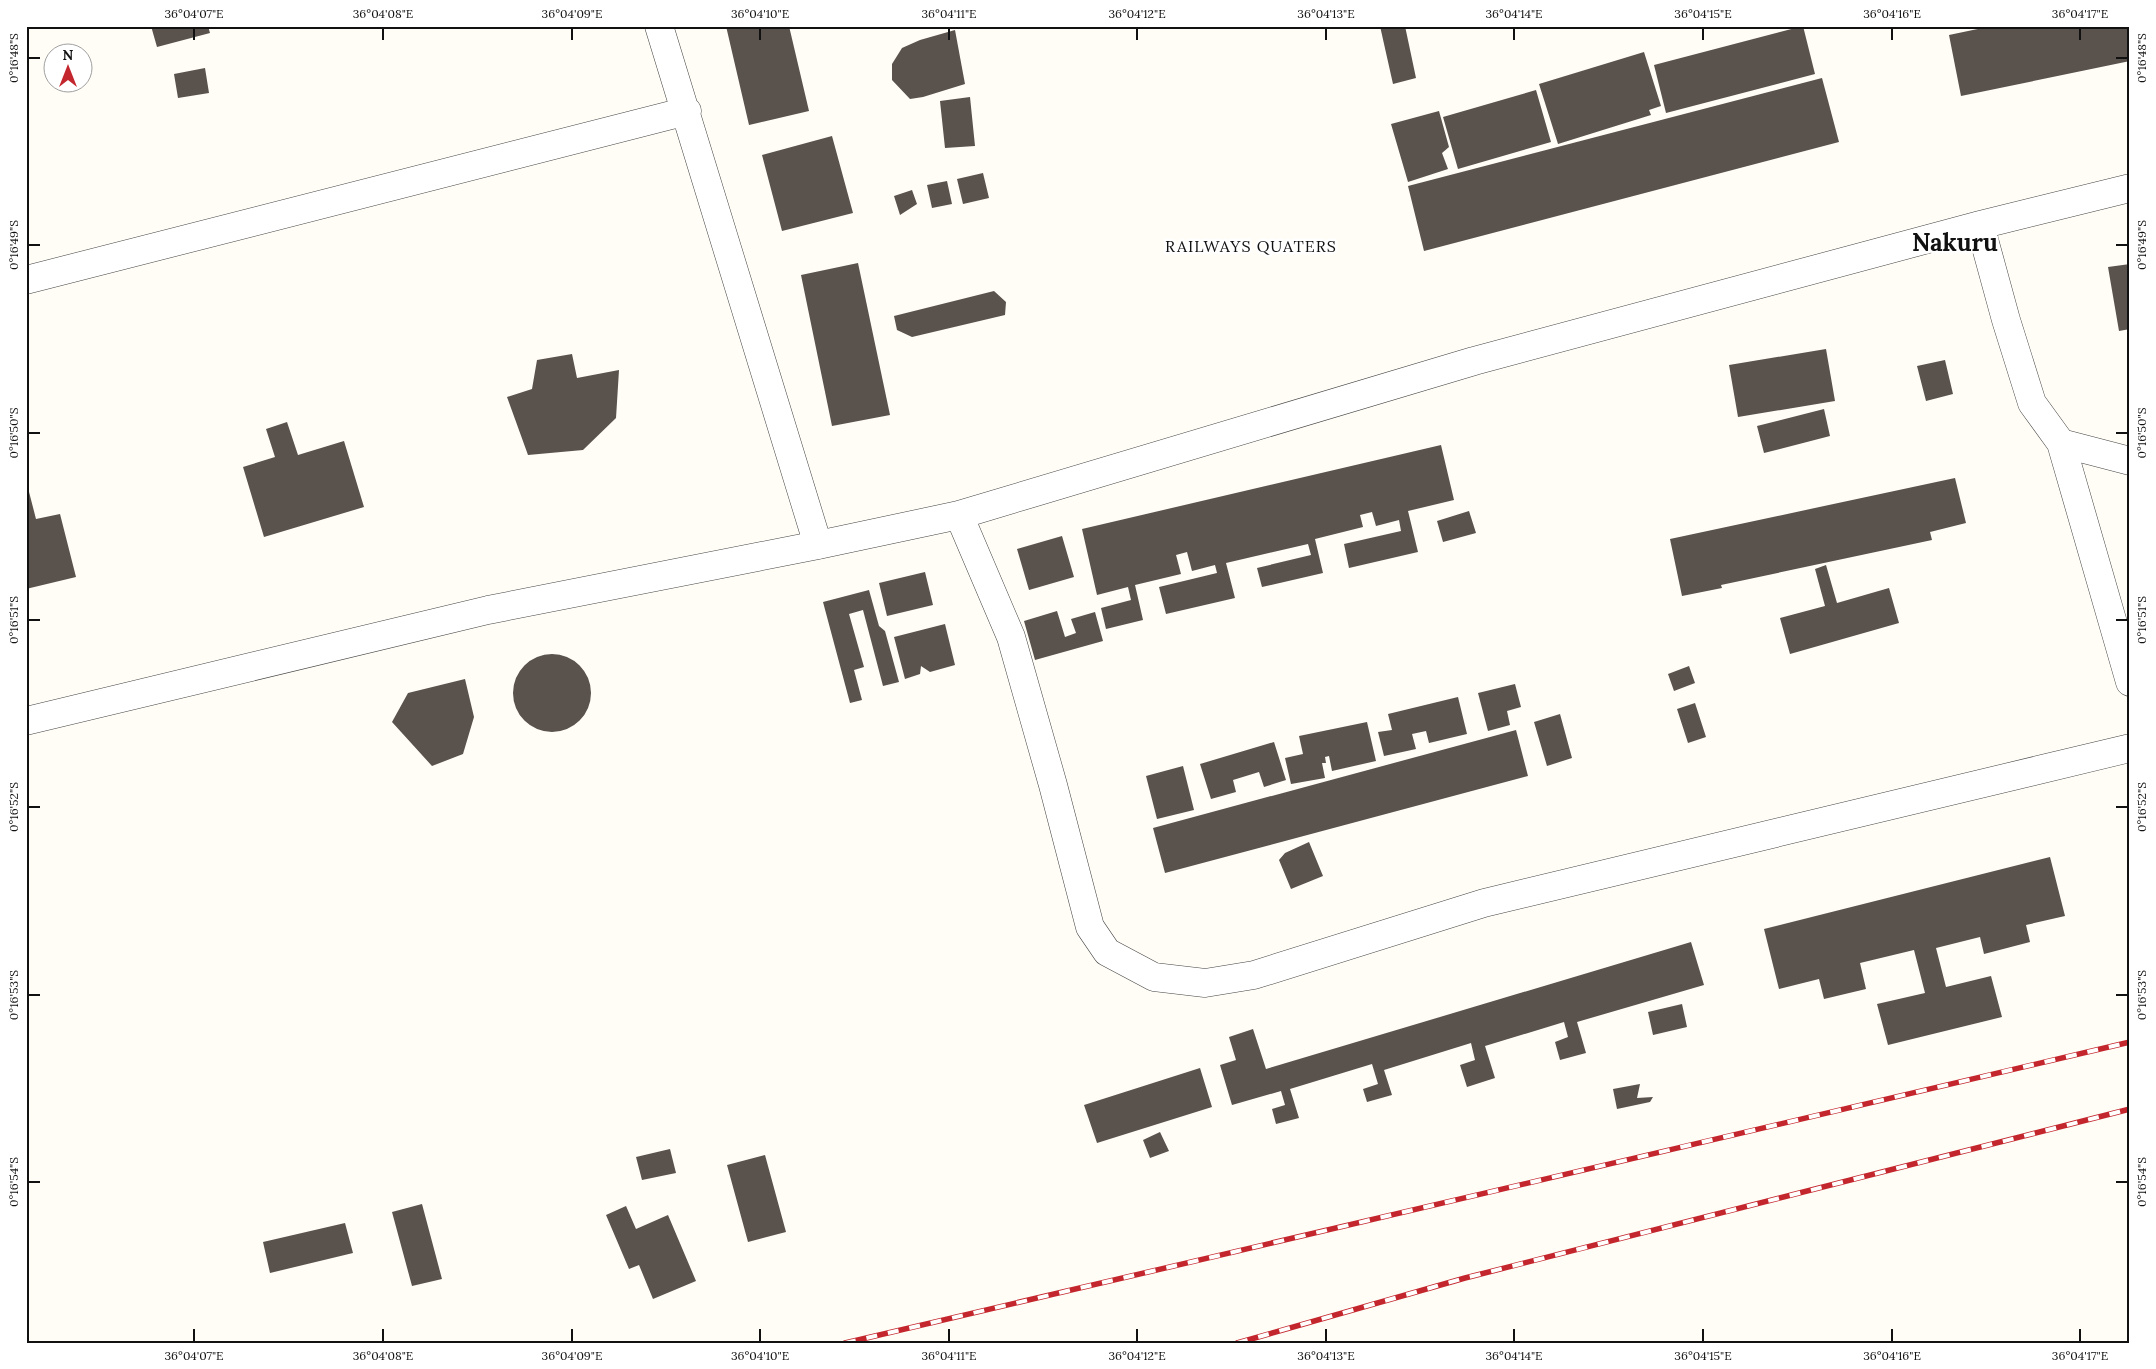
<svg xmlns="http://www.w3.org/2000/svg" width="2156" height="1369" font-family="Lora,serif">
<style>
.building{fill:#5a524d}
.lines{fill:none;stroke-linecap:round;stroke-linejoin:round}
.street-casing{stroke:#444;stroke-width:29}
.street{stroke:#fff;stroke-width:28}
.rail-casing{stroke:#c4262e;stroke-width:5.5}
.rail{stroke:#fff;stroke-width:4;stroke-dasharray:11;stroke-linecap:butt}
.ticks{fill:none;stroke:#111;stroke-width:2}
.labels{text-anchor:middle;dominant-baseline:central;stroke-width:5;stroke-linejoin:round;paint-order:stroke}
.quarter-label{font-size:16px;letter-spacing:1px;fill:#111;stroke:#fff}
.town-label{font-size:24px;font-weight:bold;fill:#111;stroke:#fff}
.neatline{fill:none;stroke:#111;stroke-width:2}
.ticks-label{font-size:12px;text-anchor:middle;fill:#111}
</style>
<rect width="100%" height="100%" fill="#fffdf5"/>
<path class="building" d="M 151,26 L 208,26 L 210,33 L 157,47 Z
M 726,26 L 789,26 L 809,111 L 749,125 Z
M 1380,26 L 1405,26 L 1416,78 L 1393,84 Z
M 1803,26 L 1815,74 L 1666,113 L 1654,65 Z
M 1992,26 L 2130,26 L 2130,61 L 1961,96 L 1949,35 Z
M 955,30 L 965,84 L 923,97 L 910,99 L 892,80 L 892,64 L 902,48 L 920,40 Z
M 1644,52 L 1661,106 L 1649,110 L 1651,115 L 1558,144 L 1539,84 Z
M 205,68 L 209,93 L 178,98 L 174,74 Z
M 1822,78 L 1839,142 L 1424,251 L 1408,186 Z
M 1536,90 L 1551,142 L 1458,169 L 1443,117 Z
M 970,97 L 975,146 L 945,148 L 940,101 Z
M 1439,111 L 1449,147 L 1442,153 L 1448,169 L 1408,182 L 1391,124 Z
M 832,136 L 853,213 L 782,231 L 762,155 Z
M 983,173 L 989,198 L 963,204 L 957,179 Z
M 947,181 L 952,204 L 932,208 L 927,185 Z
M 912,190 L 917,204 L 900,215 L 894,196 Z
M 858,263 L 890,415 L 832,426 L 801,275 Z
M 2130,264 L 2130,329 L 2119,331 L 2108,267 Z
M 994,291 L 1006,302 L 1005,315 L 912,337 L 897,330 L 894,316 Z
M 1826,349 L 1835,401 L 1738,417 L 1729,365 Z
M 572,354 L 577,378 L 619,370 L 616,418 L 583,450 L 528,455 L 507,397 L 532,389 L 537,360 Z
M 1945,360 L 1953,394 L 1926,401 L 1917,366 Z
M 1824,409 L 1830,436 L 1764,453 L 1757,426 Z
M 287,422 L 298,455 L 344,441 L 364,507 L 264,537 L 243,467 L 275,457 L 266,429 Z
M 1441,445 L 1454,500 L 1408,511 L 1418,552 L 1349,568 L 1344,544 L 1401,531 L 1399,520 L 1376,526 L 1372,512 L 1360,515 L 1363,527 L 1315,539 L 1323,573 L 1262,587 L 1257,568 L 1311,555 L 1308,544 L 1226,563 L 1235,598 L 1166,614 L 1159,587 L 1217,573 L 1215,565 L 1192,571 L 1187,552 L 1176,555 L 1181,574 L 1135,585 L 1143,620 L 1106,629 L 1101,608 L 1131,600 L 1128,587 L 1097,595 L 1082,529 Z
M 1955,478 L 1966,523 L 1930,532 L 1932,540 L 1721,585 L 1722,588 L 1682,596 L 1670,539 Z
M 26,488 L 28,488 L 36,519 L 60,514 L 76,577 L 26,589 Z
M 1469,511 L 1476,533 L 1443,542 L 1437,521 Z
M 1062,536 L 1074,577 L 1029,590 L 1017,549 Z
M 1826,565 L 1837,603 L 1889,588 L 1899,623 L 1790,654 L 1780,618 L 1825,606 L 1815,569 Z
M 925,572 L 933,605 L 887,616 L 879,583 Z
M 869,590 L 879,626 L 885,631 L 899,682 L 883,686 L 863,610 L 849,614 L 864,667 L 854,670 L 862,700 L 850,703 L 823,602 Z
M 1057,611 L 1065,637 L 1076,633 L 1071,619 L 1095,612 L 1103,641 L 1035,660 L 1024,621 Z
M 945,624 L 955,665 L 930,672 L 921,666 L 920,674 L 905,679 L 894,637 Z
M513 693a39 39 0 1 1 78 0a39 39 0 1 1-78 0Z
M 1689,666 L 1695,683 L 1674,691 L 1668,674 Z
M 465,679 L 474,717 L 463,754 L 432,766 L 392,722 L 408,693 Z
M 1515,684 L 1521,707 L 1507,711 L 1510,725 L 1488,731 L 1478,693 Z
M 1458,697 L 1467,734 L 1429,743 L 1426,731 L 1412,734 L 1416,749 L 1384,756 L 1378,732 L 1392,730 L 1388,714 Z
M 1695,703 L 1706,737 L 1688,743 L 1677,709 Z
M 1560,714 L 1572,758 L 1547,766 L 1534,722 Z
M 1367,722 L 1376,761 L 1332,771 L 1329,756 L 1325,757 L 1326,763 L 1322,763 L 1325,778 L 1291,784 L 1285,758 L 1303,754 L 1299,736 Z
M 1516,730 L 1528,776 L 1165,873 L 1153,828 Z
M 1274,742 L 1286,780 L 1264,787 L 1259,772 L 1233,780 L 1236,792 L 1211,799 L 1200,764 Z
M 1183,766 L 1194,810 L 1157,819 L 1146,776 Z
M 1309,842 L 1323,876 L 1291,889 L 1279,860 L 1285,853 Z
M 2050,857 L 2065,916 L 2026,925 L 2030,942 L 1984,954 L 1980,937 L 1936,948 L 1946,987 L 1991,976 L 2002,1017 L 1888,1045 L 1877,1004 L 1925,993 L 1914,950 L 1860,963 L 1866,989 L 1824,999 L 1819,979 L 1779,989 L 1764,929 Z
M 1691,942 L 1704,985 L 1577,1022 L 1586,1053 L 1560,1060 L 1555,1042 L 1568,1037 L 1564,1022 L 1485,1046 L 1495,1078 L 1467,1087 L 1460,1065 L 1475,1060 L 1471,1043 L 1384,1070 L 1392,1095 L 1367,1102 L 1363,1089 L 1378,1084 L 1372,1064 L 1290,1089 L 1299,1118 L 1276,1124 L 1272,1109 L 1285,1105 L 1281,1091 L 1232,1105 L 1220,1065 L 1236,1060 L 1229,1037 L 1253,1029 L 1266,1069 Z
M 1682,1004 L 1687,1027 L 1653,1035 L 1648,1012 Z
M 1200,1068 L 1212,1107 L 1097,1143 L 1084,1105 Z
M 1640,1084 L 1637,1098 L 1653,1097 L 1650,1102 L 1617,1109 L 1613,1089 Z
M 1160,1132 L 1169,1151 L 1150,1158 L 1143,1140 Z
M 670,1149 L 676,1173 L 642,1180 L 636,1157 Z
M 765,1155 L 786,1232 L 748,1242 L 727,1165 Z
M 422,1204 L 442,1279 L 412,1286 L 392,1212 Z
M 626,1206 L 636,1229 L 668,1215 L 696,1281 L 653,1299 L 639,1265 L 629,1269 L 606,1215 Z
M 345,1223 L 353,1253 L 270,1273 L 263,1242 Z"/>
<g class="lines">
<g class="street-casing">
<path id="street" d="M 659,26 L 818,545
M 1980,225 L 2006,320 L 2032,403 L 2061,443 L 2130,461
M 26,280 L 687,111
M 2061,443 L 2130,682
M 959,515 L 1474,361 L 1980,225 L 2130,188
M 26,721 L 488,610 L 818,545 L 959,515 L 1011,637 L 1053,785 L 1090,927 L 1107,952 L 1154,977 L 1205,983 L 1254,975 L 1484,903 L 2130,748"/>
</g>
<use href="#street" class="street"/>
<g class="rail-casing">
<path id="rail" d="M 845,1343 L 2130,1042
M 1237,1343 L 1465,1278 L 2130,1109"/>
</g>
<use href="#rail" class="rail"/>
</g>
<path class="ticks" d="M 194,28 L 194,40M 383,28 L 383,40M 572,28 L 572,40M 760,28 L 760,40M 949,28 L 949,40M 1137,28 L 1137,40M 1326,28 L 1326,40M 1514,28 L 1514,40M 1703,28 L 1703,40M 1892,28 L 1892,40M 2080,28 L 2080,40M 28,58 L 40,58M 2116,58 L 2128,58M 28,245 L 40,245M 2116,245 L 2128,245M 28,433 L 40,433M 2116,433 L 2128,433M 28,620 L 40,620M 2116,620 L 2128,620M 28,807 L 40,807M 2116,807 L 2128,807M 28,995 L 40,995M 2116,995 L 2128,995M 28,1182 L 40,1182M 2116,1182 L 2128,1182M 194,1329 L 194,1342M 383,1329 L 383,1342M 572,1329 L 572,1342M 760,1329 L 760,1342M 949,1329 L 949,1342M 1137,1329 L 1137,1342M 1326,1329 L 1326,1342M 1514,1329 L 1514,1342M 1703,1329 L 1703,1342M 1892,1329 L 1892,1342M 2080,1329 L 2080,1342"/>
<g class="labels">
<g class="quarter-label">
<text x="1251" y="246">RAILWAYS QUATERS</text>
</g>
<g class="town-label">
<text x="1955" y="242">Nakuru</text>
</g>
</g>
<rect width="2156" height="1369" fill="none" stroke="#ffffff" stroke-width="55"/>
<g transform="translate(68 68)"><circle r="24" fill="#ffffff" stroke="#a0a0a0"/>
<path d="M0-4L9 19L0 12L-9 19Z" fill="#c4262e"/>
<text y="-8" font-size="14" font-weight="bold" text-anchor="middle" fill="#111111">N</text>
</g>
<rect x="28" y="28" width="2100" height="1314" class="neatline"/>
<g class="ticks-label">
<text x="194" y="18">36°04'07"E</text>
<text x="383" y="18">36°04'08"E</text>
<text x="572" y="18">36°04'09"E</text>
<text x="760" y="18">36°04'10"E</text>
<text x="949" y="18">36°04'11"E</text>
<text x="1137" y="18">36°04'12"E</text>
<text x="1326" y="18">36°04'13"E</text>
<text x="1514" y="18">36°04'14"E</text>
<text x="1703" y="18">36°04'15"E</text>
<text x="1892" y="18">36°04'16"E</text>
<text x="2080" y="18">36°04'17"E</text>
<text transform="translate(14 58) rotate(-90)" y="4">0°16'48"S</text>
<text transform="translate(2142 58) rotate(-90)" y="4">0°16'48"S</text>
<text transform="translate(14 245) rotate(-90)" y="4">0°16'49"S</text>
<text transform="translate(2142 245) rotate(-90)" y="4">0°16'49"S</text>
<text transform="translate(14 433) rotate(-90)" y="4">0°16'50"S</text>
<text transform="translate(2142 433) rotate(-90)" y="4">0°16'50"S</text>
<text transform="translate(14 620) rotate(-90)" y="4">0°16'51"S</text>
<text transform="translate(2142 620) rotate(-90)" y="4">0°16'51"S</text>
<text transform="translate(14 807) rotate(-90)" y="4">0°16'52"S</text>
<text transform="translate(2142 807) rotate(-90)" y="4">0°16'52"S</text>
<text transform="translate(14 995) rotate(-90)" y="4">0°16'53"S</text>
<text transform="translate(2142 995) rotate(-90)" y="4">0°16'53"S</text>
<text transform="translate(14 1182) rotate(-90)" y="4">0°16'54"S</text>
<text transform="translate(2142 1182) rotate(-90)" y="4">0°16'54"S</text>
<text x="194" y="1360">36°04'07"E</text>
<text x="383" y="1360">36°04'08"E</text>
<text x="572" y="1360">36°04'09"E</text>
<text x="760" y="1360">36°04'10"E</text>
<text x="949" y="1360">36°04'11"E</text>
<text x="1137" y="1360">36°04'12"E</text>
<text x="1326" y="1360">36°04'13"E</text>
<text x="1514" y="1360">36°04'14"E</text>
<text x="1703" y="1360">36°04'15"E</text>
<text x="1892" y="1360">36°04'16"E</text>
<text x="2080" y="1360">36°04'17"E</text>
</g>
</svg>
